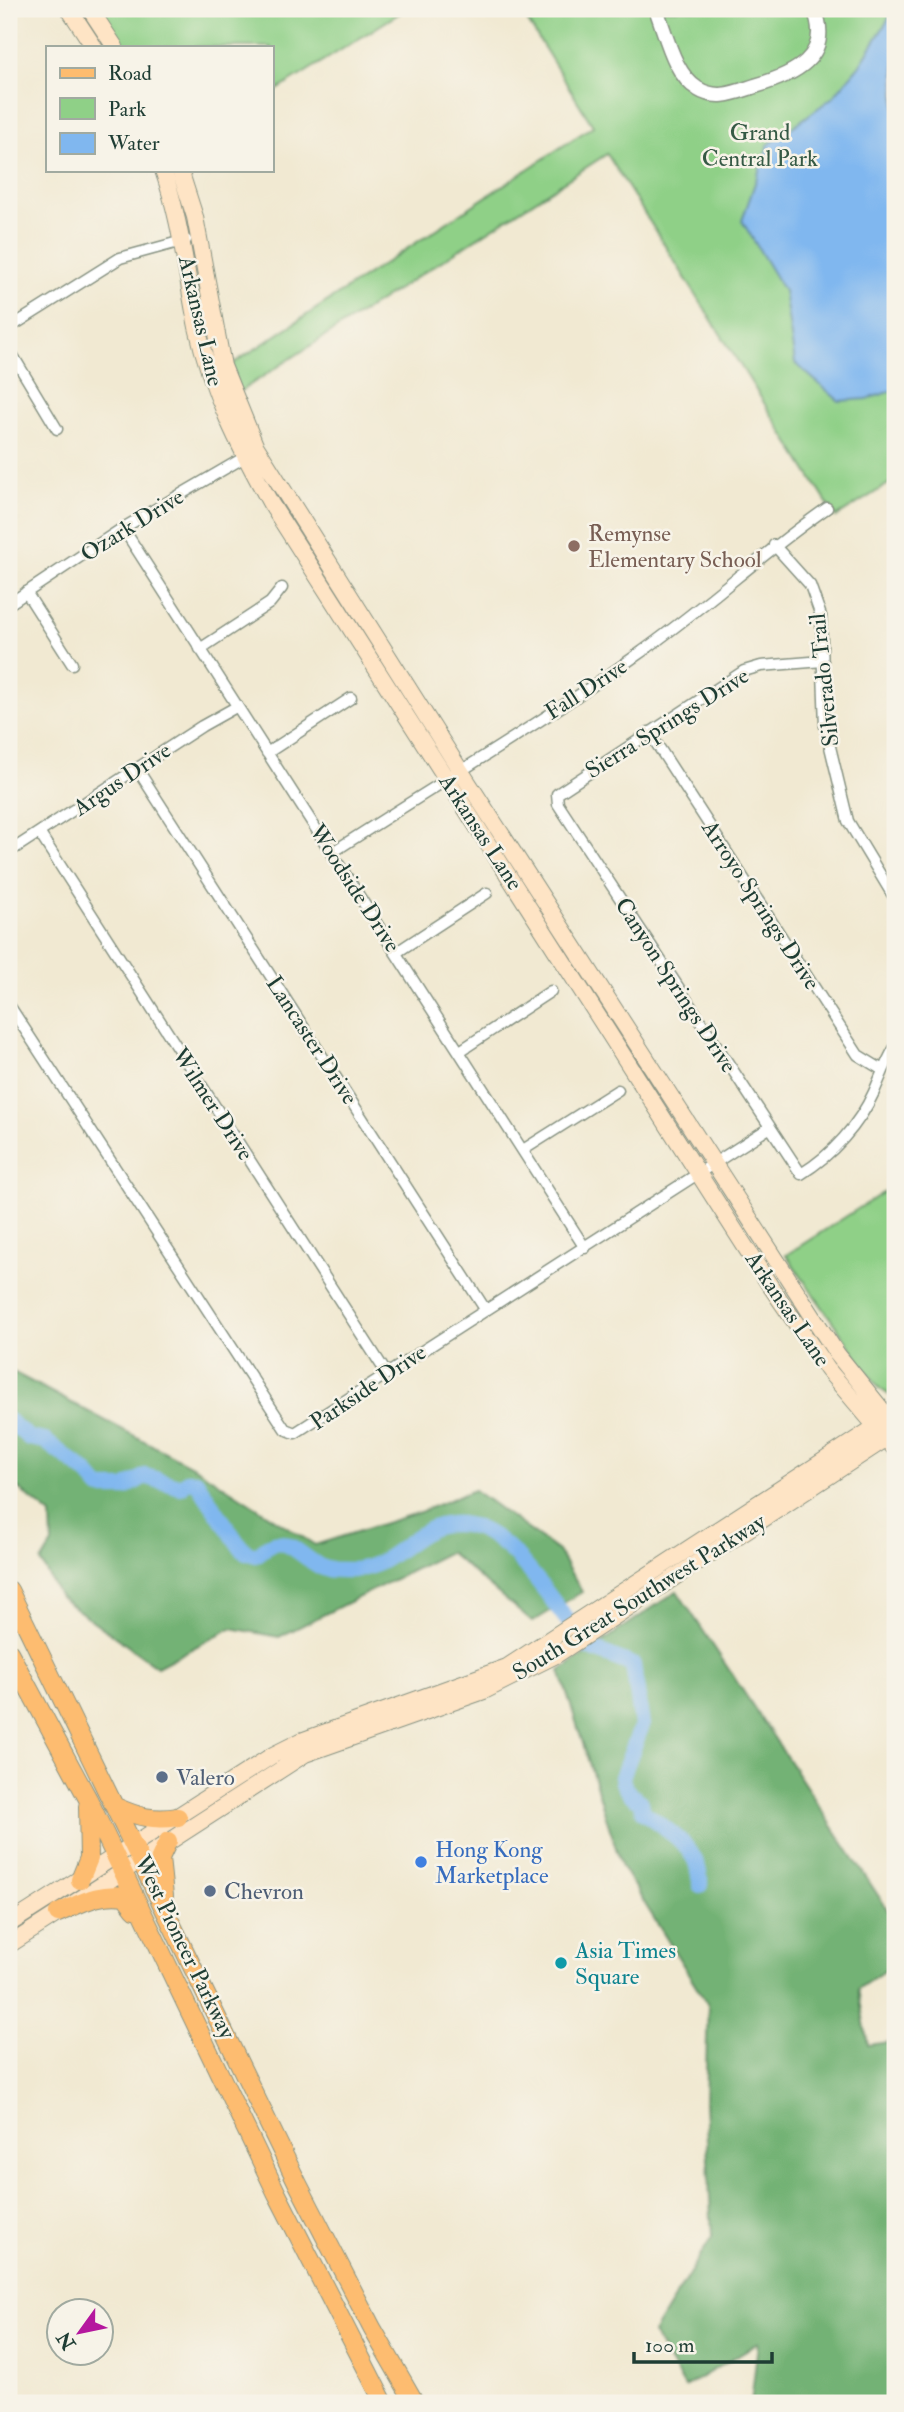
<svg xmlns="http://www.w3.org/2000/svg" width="904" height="2412" font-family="'IM FELL Double Pica',serif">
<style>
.green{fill:#8fd087;stroke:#57865e;stroke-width:2}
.forest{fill:#73b274;stroke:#497854;stroke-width:2}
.water{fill:#80b7ef;stroke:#507a92;stroke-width:2}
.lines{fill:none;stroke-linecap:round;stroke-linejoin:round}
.river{stroke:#80b7ef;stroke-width:16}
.minor-casing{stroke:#889383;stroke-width:13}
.tertiary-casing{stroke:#889383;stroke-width:17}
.secondary-casing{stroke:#889383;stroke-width:18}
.primary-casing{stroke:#889383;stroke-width:20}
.minor{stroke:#fff;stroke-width:10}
.tertiary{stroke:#fff;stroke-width:14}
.secondary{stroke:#fee4c5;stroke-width:16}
.primary{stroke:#fdbc6f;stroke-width:18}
.education-dot{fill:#8d6e63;stroke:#f7f3e8;stroke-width:2.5}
.service-dot{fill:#5c6f8a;stroke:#f7f3e8;stroke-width:2.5}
.shop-dot{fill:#3f7fe0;stroke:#f7f3e8;stroke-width:2.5}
.culture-dot{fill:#0f9aa8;stroke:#f7f3e8;stroke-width:2.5}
.labels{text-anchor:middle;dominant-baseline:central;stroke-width:5;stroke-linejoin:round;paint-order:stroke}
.park-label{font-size:23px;fill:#355a45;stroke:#f7f3e8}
.street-label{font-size:23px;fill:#1f3d34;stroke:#f7f3e8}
.education-label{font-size:23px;fill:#785e54;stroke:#f7f3e8;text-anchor:start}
.service-label{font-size:23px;fill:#4e5e75;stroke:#f7f3e8;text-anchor:start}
.shop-label{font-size:23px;fill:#366cbe;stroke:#f7f3e8;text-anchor:start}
.culture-label{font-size:23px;fill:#0d838f;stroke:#f7f3e8;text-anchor:start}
</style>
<rect width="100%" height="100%" fill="#f7f3e8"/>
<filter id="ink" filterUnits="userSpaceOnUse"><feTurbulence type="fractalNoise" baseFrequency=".0143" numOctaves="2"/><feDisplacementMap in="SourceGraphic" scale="14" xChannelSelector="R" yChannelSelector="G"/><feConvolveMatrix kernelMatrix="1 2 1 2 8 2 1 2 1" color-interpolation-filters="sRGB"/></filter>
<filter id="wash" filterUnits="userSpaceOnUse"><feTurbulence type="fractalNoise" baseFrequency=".00686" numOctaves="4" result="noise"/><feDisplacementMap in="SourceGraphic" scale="28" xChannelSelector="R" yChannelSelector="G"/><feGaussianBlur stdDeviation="1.57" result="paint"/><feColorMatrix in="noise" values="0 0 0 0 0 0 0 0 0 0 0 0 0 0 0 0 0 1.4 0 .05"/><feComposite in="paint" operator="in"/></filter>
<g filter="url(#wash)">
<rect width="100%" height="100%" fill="#f1e9d2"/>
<path class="green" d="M 98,9 L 406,9 L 271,94 L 271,47 L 120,47 Z
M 520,9 L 895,9 L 895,480 L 836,517 L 607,154 L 239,392 L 231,365 L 593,126 Z
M 895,1185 L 895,1393 L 891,1396 L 879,1388 L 786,1255 Z"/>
<path class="forest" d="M 9,1370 L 196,1468 L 315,1545 L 420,1512 L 474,1490 L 558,1551 L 582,1592 L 532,1622 L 449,1552 L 279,1637 L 231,1628 L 157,1667 L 60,1597 L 41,1562 L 52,1544 L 51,1515 L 9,1481 Z
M 677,1591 L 895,1921 L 895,1963 L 858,1989 L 868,2045 L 895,2041 L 895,2403 L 751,2403 L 758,2343 L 685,2387 L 653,2333 L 712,2237 L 705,2103 L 708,2005 L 622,1867 L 560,1671 Z"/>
<path class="water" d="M 895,9 L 895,390 L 867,399 L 839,401 L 795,363 L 784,291 L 742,221 L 768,145 L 833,97 L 859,66 Z"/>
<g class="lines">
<path class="river" d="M 9,1421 L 29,1438 L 45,1441 L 86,1472 L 100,1488 L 125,1488 L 145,1476 L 181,1487 L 187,1481 L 196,1481 L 239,1545 L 246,1552 L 256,1555 C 261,1552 268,1545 274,1543 C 290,1538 310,1565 326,1569 C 333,1570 345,1570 353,1570 C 383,1568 399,1547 423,1533 C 487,1496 536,1580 568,1621
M 588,1647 L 633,1665 L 642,1725 L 622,1777 C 623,1790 632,1796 641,1802 L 643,1812 C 668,1830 702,1850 700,1885"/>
</g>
</g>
<g filter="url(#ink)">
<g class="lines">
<g class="minor-casing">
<path id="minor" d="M 9,328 L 120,258 L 186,240
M 9,349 L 57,429
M 123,528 L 585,1248
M 774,545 L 810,585 L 821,616 L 825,726 L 848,821 L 895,899
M 26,592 L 72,664
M 9,604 L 123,528 L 250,454
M 200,649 L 270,603 L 282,588
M 823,661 L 761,666 L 744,671 L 557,794 L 558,804 L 801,1174 C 832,1155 859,1125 874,1092 C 881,1076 886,1062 895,1047
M 649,732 L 858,1055 L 881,1069
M 267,753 L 351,698
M 138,770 L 485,1309
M 40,834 L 387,1374
M 9,852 L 202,726 L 236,707
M 333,852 C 433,787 540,724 637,655 C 703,609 761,554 827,508
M 397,952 L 487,893
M 9,1005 L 285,1429 L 295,1433 L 769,1128
M 460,1051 L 551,991
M 523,1150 L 618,1090"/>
</g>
<g class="tertiary-casing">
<path id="tertiary" d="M 656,9 C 666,34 674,75 698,89 C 717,101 736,92 755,86 C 793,75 834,57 814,9"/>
</g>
<g class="secondary-casing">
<path id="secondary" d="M 69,9 L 94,47
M 90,9 L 115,47
M 163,170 C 181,221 186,274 197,327 C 211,391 239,447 271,504 L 769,1284 L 828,1370 L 895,1449
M 180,170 L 195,217 L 223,366 L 255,445 L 460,770 L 837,1354 L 895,1426
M 9,1924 L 273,1755 L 301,1741 L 507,1667 L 886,1420
M 9,1945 L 305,1754 L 484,1691 L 556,1655 L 893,1434"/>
</g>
<g class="primary-casing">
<path id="primary" d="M 9,1590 L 298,2184 L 372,2328 L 415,2403
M 9,1652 L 88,1799 L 277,2194 L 384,2403
M 116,1807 C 138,1817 154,1821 178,1817
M 80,1880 L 89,1858 L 88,1806
M 164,1896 L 160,1858 L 168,1841
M 58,1913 C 82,1903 99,1892 125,1896 L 135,1909"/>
</g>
<use href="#minor" class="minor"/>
<use href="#tertiary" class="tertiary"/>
<use href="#secondary" class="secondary"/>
<use href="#primary" class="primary"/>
</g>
</g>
<circle class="education-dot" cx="574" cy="546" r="7"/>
<g class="service-dot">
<circle cx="162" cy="1777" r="7"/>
<circle cx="210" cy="1891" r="7"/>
</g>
<circle class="shop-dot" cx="421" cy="1862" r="7"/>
<circle class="culture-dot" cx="561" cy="1963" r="7"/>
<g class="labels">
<g class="park-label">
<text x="760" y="132">Grand<tspan x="760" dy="26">Central Park</tspan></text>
</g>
<g class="street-label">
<text transform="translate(201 321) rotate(77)">Arkansas Lane</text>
<text transform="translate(132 525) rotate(-32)">Ozark Drive</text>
<text transform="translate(824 680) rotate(-96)">Silverado Trail</text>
<text transform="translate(586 689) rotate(-33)">Fall Drive</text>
<text transform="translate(667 723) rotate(-32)">Sierra Springs Drive</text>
<text transform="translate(122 779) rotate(-34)">Argus Drive</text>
<text transform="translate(481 832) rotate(57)">Arkansas Lane</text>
<text transform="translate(355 888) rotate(57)">Woodside Drive</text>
<text transform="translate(761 905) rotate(57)">Arroyo Springs Drive</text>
<text transform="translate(676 985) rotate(57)">Canyon Springs Drive</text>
<text transform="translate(312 1040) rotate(57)">Lancaster Drive</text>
<text transform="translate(213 1104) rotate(57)">Wilmer Drive</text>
<text transform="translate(788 1309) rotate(56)">Arkansas Lane</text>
<text transform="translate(368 1387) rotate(-34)">Parkside Drive</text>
<text transform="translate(639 1597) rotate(-32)">South Great Southwest Parkway</text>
<text transform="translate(185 1947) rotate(64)">West Pioneer Parkway</text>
</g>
<g class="education-label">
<text x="588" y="533">Remynse<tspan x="588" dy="26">Elementary School</tspan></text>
</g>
<g class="service-label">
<text x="176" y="1777">Valero</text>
<text x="224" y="1891">Chevron</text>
</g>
<g class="shop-label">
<text x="435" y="1849">Hong Kong<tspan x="435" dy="26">Marketplace</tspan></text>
</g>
<g class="culture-label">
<text x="575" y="1950">Asia Times<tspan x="575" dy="26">Square</tspan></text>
</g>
</g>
<rect width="904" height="2412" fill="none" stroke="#f7f3e8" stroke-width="35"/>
<rect x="46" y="46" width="228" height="126" fill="#f7f3e8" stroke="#a1aaa0" stroke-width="2"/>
<rect x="60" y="68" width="35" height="10" fill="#fdbc6f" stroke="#a1aaa0" stroke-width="2"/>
<text x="108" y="80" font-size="21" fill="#1f3d34">Road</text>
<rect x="60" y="98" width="35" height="21" fill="#8fd087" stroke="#a1aaa0" stroke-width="2"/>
<text x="108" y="116" font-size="21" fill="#1f3d34">Park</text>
<rect x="60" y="133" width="35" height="21" fill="#80b7ef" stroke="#a1aaa0" stroke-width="2"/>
<text x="108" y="150" font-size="21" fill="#1f3d34">Water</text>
<g transform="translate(80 2332) rotate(237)"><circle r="33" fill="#f7f3e8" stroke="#a1aaa0" stroke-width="2"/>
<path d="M0-5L12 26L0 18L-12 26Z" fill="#b5179e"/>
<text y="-10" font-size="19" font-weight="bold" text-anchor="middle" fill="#1f3d34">N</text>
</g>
<path d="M634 2352v10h138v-10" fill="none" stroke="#1f3d34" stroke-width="3.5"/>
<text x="645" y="2352" font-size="21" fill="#1f3d34" stroke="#f7f3e8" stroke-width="5" paint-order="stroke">100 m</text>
</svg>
